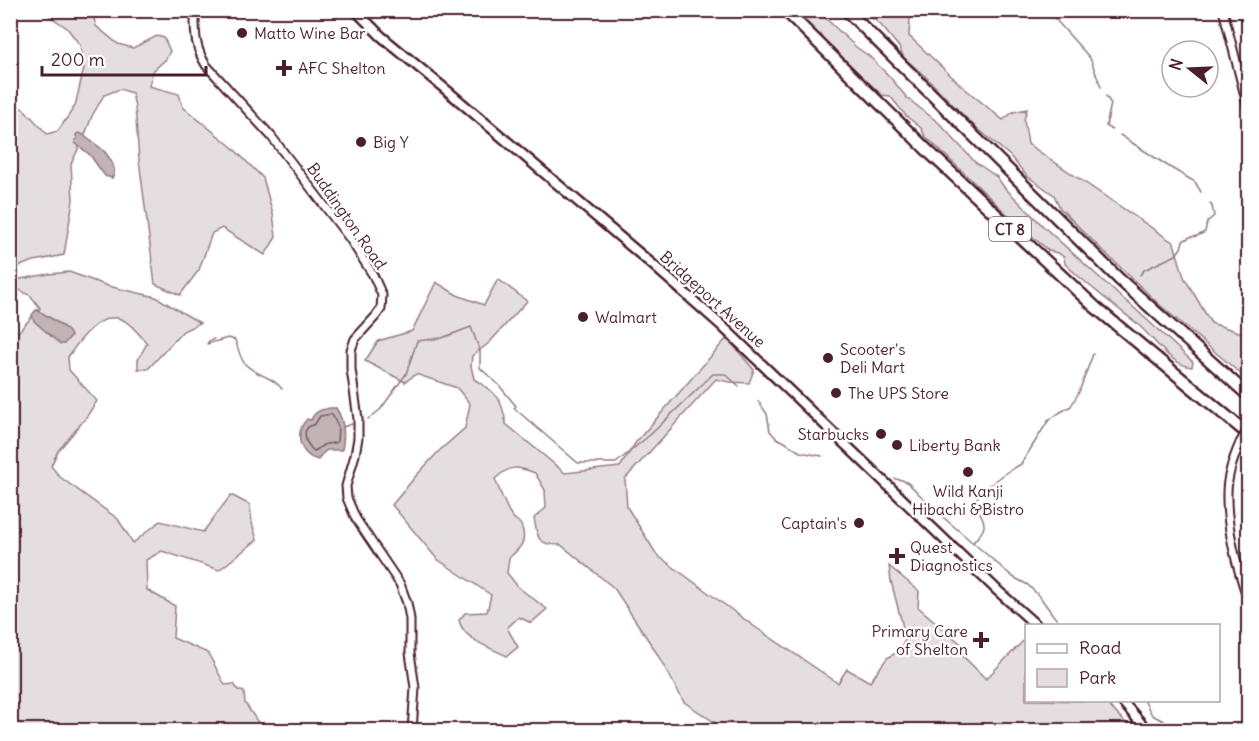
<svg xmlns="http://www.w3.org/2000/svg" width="1259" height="741" font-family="Delius,sans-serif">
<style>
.green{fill:#e5dee0;stroke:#987e86;stroke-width:1.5}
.water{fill:#c1b3b6;stroke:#91787e;stroke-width:1.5}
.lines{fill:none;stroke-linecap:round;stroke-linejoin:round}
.shore{stroke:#7a5a63;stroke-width:1.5}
.stream{stroke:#91787e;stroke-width:1.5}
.tertiary-casing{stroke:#4a1f2b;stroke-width:11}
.secondary-casing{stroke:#4a1f2b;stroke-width:13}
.motorway-casing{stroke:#4a1f2b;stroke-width:15}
.tertiary{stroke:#fff;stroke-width:7}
.secondary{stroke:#fff;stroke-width:8}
.motorway{stroke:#fff;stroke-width:10}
.tertiary-bridge-casing{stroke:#4a1f2b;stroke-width:11;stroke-linecap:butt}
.tertiary-bridge{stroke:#fff;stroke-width:7}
.poi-dot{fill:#4a1f2b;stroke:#fff;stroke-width:2}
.labels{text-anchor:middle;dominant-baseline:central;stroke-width:5;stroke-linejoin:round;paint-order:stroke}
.shield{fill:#fff;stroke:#80626b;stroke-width:1.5}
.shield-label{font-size:15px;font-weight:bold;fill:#4a1f2b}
.poi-label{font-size:16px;fill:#4a1f2b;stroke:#fff;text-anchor:start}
.street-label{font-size:16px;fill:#4a1f2b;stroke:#fff}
</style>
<rect width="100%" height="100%" fill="#fff"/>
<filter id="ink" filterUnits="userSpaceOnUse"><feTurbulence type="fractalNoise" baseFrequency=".0167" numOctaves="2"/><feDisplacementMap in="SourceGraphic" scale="12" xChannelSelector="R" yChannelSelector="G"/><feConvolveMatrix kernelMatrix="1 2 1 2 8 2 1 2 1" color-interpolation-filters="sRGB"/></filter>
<g filter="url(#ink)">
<path class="green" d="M 29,11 L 92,11 L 96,26 L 118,44 L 133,48 L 157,36 L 164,38 L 170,51 L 166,59 L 153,71 L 149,86 L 179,94 L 183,107 L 232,147 L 263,178 L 273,214 L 276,237 L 265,255 L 222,228 L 212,233 L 199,270 L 180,295 L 155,284 L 139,160 L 135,107 L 132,93 L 120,89 L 104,95 L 92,116 L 85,135 L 71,164 L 73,200 L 64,255 L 34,261 L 11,269 L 10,111 L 23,108 L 47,134 L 58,131 L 75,106 L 84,68 L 80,45 L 67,28 L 45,13 Z
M 795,11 L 818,11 L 856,47 L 869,56 L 890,77 L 907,98 L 939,123 L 975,162 L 997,177 L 1004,187 L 1045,228 L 1121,297 L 1132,306 L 1193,362 L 1192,367 C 1169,365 1152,335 1134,321 C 1111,303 1087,285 1065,264 L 1064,257 L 1058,253 L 1049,251 L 1007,214 L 925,136 L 921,128 L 906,116 L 890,96 L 882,95 L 827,44 Z
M 861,11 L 913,11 L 910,17 L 909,36 L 963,87 L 1003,120 L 1013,112 L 1027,109 L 1024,120 L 1028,144 L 1174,243 L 1184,277 L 1211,323 L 1242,333 L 1248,339 L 1248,380 L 1161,306 L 1101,249 L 1060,208 L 1054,195 L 1027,176 L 1010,156 L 970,122 L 924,75 L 904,58 L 899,47 L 880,24 Z
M 69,272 L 108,286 L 156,297 L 200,323 L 183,331 L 148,369 L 138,369 L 138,360 L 147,343 C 141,337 131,323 123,320 C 101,309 78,342 68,357 L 69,370 L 97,401 L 85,419 L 58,451 L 51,466 L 60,477 L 118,519 L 133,543 L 160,521 L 203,532 L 231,495 L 250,505 L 252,523 L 257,540 L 219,570 L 162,551 L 146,560 L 147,590 L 175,606 L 173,638 L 208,653 L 225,685 L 234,684 L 238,690 L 244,692 L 245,703 L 259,724 L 266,730 L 11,730 L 10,341 L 40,308 L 31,296 L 12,286 L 15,280 L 49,274 Z
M 498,279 L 527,301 L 489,343 L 472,356 L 471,366 L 474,379 C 496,393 502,397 506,424 L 565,473 L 620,467 L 636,442 L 726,339 L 733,345 L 754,370 L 749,383 L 729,382 L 716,379 L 625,479 L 627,507 L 657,555 L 755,627 L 838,683 L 847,669 L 870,682 L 887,658 L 896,653 L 906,639 L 891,581 L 889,566 L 919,591 L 918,607 L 967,649 L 963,656 L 986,679 L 1026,638 L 1026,700 L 1104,701 L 1133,730 L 726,730 L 684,702 L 656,652 L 614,588 L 561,545 C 537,545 538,539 534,518 L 546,508 L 545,490 L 535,473 C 516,466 510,465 495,479 C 500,491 504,504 511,515 C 513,519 519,521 521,525 C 528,542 520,548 509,558 L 507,573 L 519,588 L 547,609 L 531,623 L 519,617 L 507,628 L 518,647 L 507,656 C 491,648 463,640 459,620 L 465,613 L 487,612 L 491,595 L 437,559 L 392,505 L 415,477 L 439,451 L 465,428 L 470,404 L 457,388 L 416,374 L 405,382 L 365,361 L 378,341 L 412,331 L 436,282 L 457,295 L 484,305 Z"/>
<path class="water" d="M 78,133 L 82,134 C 96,146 105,147 113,165 C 115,171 115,173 112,178 L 105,176 L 90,155 L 75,143 L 75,140 L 77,139 L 76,135 Z
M 36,310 C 45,314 61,324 69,332 L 71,336 L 64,344 L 60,344 L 34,321 L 32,315 Z
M 330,408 L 336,408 C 345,421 345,435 342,450 L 327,450 L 321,455 L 318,460 C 299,455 294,433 307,419 L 311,420 C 315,411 320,410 330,408 Z"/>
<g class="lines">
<path class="shore" d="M 332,414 L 338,427 L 337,442 C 333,444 330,443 326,444 C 320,445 318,451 313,451 L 306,441 L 305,432 L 308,427 L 315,424 L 320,416 Z"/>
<path class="stream" d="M 1047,10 L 1090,58 L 1101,87
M 1106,96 L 1111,104 L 1106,126 L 1112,130
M 1120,135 L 1171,168 L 1195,182 L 1201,192
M 1140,275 L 1144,270 L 1176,255 L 1181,248 L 1183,241 L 1190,237 L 1197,236 L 1205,232 L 1207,222 L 1214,216 L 1212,206 L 1210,203
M 214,339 L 209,341 L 207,344 L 228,338 L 235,340 C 238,347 240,359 245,364 C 255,375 274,377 282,389
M 758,401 L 767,414 L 770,431 L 776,438 L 783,441 L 800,452 L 822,456
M 368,419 L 380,410 L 406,374 L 417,341 L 442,338 L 471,327 L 480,351 L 480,368 L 498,384 L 516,406 L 514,408 L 578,463 L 616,463 L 651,434 L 713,374 L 725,374 L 739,386
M 343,427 L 352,424
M 895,479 L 902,480 L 908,483 L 937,512 L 1013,577 L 1028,585 L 1040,597 L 1053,615 L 1062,626
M 973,543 C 976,537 983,534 984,526 C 985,514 971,508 979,493 L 1006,473 L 1021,464 L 1048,421 L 1059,413 L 1071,406 L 1079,392 L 1093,354
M 1144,700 L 1152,715 L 1181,730 L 1193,730"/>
<g class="tertiary-casing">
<path id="tertiary" d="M 195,10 C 195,32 194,46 206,65 L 271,136 L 350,239 L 373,275 L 382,295 L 381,309 L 376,316 L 355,339 L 351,350 L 351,369 L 358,419 L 358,438 L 355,455 L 346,486 L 347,498 L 356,519 L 400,584 L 407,603 L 410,619 L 410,653 L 415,688 L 412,730
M 1223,10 L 1248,108
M 1240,443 C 1233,459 1227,476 1227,493 C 1226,525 1237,569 1248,599"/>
</g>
<g class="secondary-casing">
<path id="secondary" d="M 355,10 L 381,36 L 450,93 L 653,265 L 722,326 L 998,591 L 1037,626
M 1121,700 L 1147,730"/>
</g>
<g class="motorway-casing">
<path id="motorway" d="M 785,10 L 929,152 L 1095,307 L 1248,434
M 846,10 L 1119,279 L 1248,395"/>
</g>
<use href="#tertiary" class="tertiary"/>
<use href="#secondary" class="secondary"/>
<use href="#motorway" class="motorway"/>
<g class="tertiary-bridge-casing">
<path id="tertiary-bridge" d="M 1240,443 L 1248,429"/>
</g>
<use href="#tertiary-bridge" class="tertiary-bridge"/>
</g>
</g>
<g class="poi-dot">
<circle cx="242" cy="33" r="6"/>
<path d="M281 59h6v6h6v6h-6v6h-6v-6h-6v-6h6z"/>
<circle cx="361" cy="142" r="6"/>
<circle cx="583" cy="317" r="6"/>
<circle cx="828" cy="358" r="6"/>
<circle cx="836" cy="393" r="6"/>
<circle cx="881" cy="434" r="6"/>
<circle cx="897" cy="445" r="6"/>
<circle cx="968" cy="472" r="6"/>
<circle cx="859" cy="523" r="6"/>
<path d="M894 547h6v6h6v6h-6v6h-6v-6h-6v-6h6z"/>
<path d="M978 631h6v6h6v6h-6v6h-6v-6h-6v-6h6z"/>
</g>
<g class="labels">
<rect class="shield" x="989" y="217" width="42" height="24" rx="4.5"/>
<g class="shield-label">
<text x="1010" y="229">CT 8</text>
</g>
<g class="poi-label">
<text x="254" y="33">Matto Wine Bar</text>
<text x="298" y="68">AFC Shelton</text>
<text x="373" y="142">Big Y</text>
<text x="595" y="317">Walmart</text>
<text x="840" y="349">Scooter's<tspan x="840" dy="18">Deli Mart</tspan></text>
<text x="848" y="393">The UPS Store</text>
<text x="869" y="434" text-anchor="end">Starbucks</text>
<text x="909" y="445">Liberty Bank</text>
<text x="968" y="491" text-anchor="middle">Wild Kanji<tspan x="968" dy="18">Hibachi &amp;Bistro</tspan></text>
<text x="847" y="523" text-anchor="end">Captain's</text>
<text x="910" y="547">Quest<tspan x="910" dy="18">Diagnostics</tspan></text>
<text x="968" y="631" text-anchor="end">Primary Care<tspan x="968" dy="18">of Shelton</tspan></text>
</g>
<g class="street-label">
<text transform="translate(347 216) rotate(55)">Buddington Road</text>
<text transform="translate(713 299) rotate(42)">Bridgeport Avenue</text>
</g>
</g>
<rect width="1259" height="741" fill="none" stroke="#fff" stroke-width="36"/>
<rect x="18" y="18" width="1223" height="705" fill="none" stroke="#4a1f2b" stroke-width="2" filter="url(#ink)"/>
<rect x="1025" y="624" width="195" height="78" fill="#ffffff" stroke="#b7a5aa" stroke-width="1.5"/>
<rect x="1037" y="644" width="30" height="9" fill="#ffffff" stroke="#b7a5aa" stroke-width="1.5"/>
<text x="1079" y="654" font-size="18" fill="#4a1f2b">Road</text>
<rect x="1037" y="669" width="30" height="18" fill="#e5dee0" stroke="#b7a5aa" stroke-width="1.5"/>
<text x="1079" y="684" font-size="18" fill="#4a1f2b">Park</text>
<g transform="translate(1190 69) rotate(288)"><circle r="28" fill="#ffffff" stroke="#b7a5aa" stroke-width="1.5"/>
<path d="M0-4.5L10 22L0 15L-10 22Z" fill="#4a1f2b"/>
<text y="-9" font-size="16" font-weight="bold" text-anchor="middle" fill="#4a1f2b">N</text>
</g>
<path d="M42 66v9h164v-9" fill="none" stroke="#4a1f2b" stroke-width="3"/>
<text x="51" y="66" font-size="18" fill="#4a1f2b" stroke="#ffffff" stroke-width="4.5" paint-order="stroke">200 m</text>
</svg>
